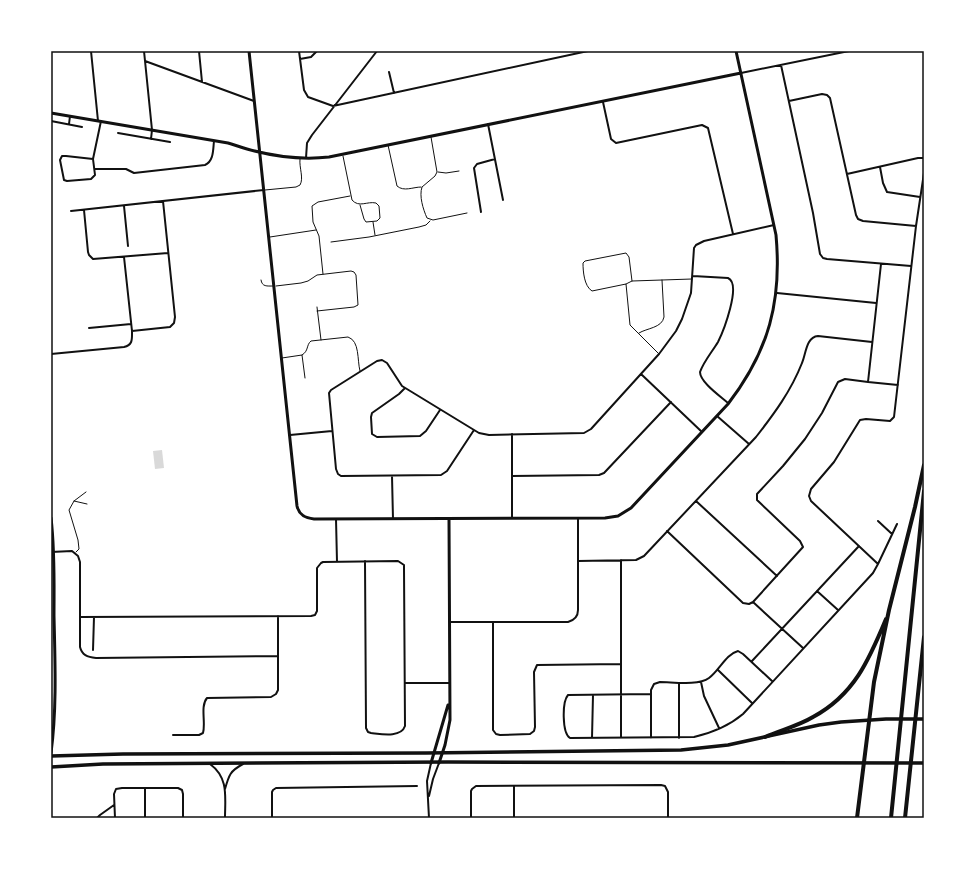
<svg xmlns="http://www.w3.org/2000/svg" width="975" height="869" font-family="'Sofia Sans Condensed',sans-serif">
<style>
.water{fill:#d9d9d9}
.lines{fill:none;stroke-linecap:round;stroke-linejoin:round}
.service{stroke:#111;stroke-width:1}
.minor{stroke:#111;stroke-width:2}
.tertiary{stroke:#111;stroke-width:3}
.secondary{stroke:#111;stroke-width:3}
.primary{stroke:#111;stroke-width:3.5}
.motorway{stroke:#111;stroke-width:4}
.neatline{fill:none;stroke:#111;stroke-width:1.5}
</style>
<rect width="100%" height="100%" fill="#fff"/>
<path class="water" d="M 162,450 L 164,468 L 155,469 L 153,451 Z"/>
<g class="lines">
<path class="service" d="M 431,137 L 437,172 L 435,176 L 422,187 C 419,196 423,209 427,218 L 433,220 L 467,213
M 388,145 L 397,186 C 404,192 413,187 421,187
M 343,156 L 352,200 C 359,208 367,201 376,203 L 379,206 L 380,218 L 377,221 L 366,222 L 364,219 L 360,205
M 438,172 L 446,173 L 459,171
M 265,190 L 296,187 L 300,185 C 304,178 299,168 300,159
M 373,222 L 375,235
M 270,237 L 316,230
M 331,242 L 369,237 L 419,227 L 426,225 L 430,221
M 323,274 L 319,236 L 313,222 L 312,206 L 318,202 L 350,196
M 261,280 C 262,287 267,286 273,286
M 632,281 L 629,257 L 626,253 L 585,261 L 583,263 C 583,271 584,286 592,291 L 626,284 L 630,325 L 659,354
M 626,284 L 632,281 L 692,279
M 276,286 L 301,283 L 308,281 L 317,275 L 351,271 L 354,272 L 356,275 L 358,305 L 354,307 L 317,311
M 317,307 L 321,340
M 639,333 C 647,328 662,328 664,317 L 662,280
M 302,355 C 309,351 306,345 311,341 L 348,337 C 360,341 357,360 360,371
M 282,358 L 302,355 L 305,378
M 74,501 L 87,504
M 76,552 L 79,549 L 78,540 L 69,510 L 74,501 L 86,492"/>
<path class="minor" d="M 91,51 L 98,121
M 144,51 L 152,130 L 151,139
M 199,51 L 202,82
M 299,51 L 304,90 L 308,97 L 333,106 L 588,51
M 300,59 L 311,57 L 317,51
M 145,61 L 254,101
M 781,65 L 813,213 L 820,254 L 823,258 L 827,259 L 911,266
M 389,72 L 394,93
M 741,73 L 849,51
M 789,101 L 822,94 L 827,95 L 830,98 L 856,215 L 858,219 L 863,221 L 916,226
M 603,102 L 611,139 L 616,143 L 702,125 L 708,128 L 733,234
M 51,121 L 82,127
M 69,124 L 70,116
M 488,124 L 503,200
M 118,133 L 170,142
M 306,158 L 307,143 L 312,135 L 377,51
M 93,159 L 66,156 L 62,156 L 60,160 L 64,180 L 67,181 L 91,179 L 95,175 L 93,159 L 101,121
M 880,167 L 883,183 L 887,192 L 920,197
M 95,169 L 126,169 L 134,173 L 205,165 C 214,161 213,149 214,141
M 847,174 L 918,158 L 924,158
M 124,206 L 128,246
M 84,210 L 88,252 L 89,255 L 93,259 L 168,253
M 71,211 L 264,190
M 481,212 L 474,168 L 477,164 L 495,159
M 881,264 L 868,382 L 898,385
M 693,276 L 728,278 C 742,284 723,332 718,342 C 712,352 704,361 700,372 C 700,382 720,396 728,403
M 777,293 L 876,303
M 89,328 L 131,324
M 132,331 L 170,327 L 174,323 L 175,317 L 163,201
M 51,354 L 124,347 C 133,345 132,339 132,331 L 124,257
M 641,374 L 702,432
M 405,388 L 399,394 L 372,413 L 371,417 L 372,434 L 377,437 L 420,436 L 426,431 L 440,410
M 717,416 L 749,444
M 474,430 L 447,471 L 441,475 L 341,476 L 338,474 L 336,469 L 329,393 L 331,390 L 377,361 L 382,360 L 387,363 L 402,386 L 479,433 L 489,435 L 584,433 L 591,429 L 659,354 L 676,331 L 682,319 L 691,293 L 694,248 L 696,245 L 704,241 L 774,225
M 512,434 L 512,518
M 290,435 L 332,431
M 392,476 L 393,519
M 512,476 L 599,475 L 604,473 L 671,402
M 696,501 L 777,576
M 336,519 L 337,562
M 878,521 L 892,534
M 667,531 L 743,603 L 749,604 L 753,602 L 803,547 L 800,541 L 757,500 L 757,494 L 783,466 L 805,439 L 822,413 L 838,382 L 845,379 L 868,382
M 51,552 L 72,551 L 78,556 L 80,562 L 80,647 C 82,655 87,657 96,658 L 278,656
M 578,561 L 636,560 L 644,556 L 756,437 C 774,414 791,391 802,363 C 806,354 806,337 818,336 L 872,342
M 878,564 L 811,501 L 809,496 L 811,489 L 834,462 L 860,420 L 866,419 L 890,421 L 894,417 L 916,226 L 924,173
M 817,591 L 838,610
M 753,602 L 803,648
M 80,617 L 311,616 L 315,615 L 317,611 L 317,568 L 321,563 L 323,562 L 398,561 L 404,565 L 404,568 L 405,726 C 401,738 381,734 371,733 L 368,732 L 366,728 L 365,561
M 450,622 L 568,622 C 575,620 578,616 578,610 L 578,518
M 493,622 L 493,730 L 496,734 L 500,735 L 530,734 L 534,731 L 535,727 L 534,672 L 537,665 L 621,664 L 621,560
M 93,650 L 94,617
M 752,661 L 859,546
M 718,670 L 752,703
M 701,682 L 704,696 L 719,728
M 405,683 L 450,683
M 679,683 L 679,738
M 651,694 L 568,695 C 562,702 562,733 570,738 L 694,737 C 711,733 730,725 743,714 L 873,573 L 878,564 L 897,524
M 173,735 L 199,735 L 203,733 C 206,723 200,706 207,698 L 271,697 L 276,694 L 278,690 L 278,616
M 621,737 L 621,664
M 592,738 L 593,695
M 651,738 L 651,690 L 654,684 L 660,682 C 673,682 698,686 709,678 C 719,671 726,654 738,651 L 743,654 L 772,681
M 210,764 C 229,778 225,797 225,818
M 514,786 L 514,818
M 225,789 C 229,775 230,771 243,764
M 429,796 L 433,779 L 439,763
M 97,818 L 100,815 L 114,805
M 115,818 L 114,794 L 116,789 L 122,788 L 145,788
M 145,818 L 145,788 L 178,788 L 182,790 L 183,794 L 183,818
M 272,818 L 272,792 L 273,790 L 276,788 L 417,786
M 429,818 L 427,781 L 431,763
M 471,818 L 471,791 L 472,789 L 476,786 L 661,785 L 665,786 L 668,792 L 668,818"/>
<path class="tertiary" d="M 249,51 L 297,506 C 299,515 305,518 314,519 L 605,518 L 618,516 L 631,508 L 728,404 C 769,351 782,301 776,235 L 736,51
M 51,113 L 228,143 C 235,145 240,147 247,149 C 272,156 303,160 329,157 L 741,73
M 431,763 L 448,705
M 439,763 L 445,745 L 450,720 L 449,519"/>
<path class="secondary" d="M 51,518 C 55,551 54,583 54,616 C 55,661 57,708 51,753"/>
<path class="primary" d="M 51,756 L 123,754 L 426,753 L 681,750 L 728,745 L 819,725 L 841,722 L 886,719 L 924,719
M 51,767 L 103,764 L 448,762 L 924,763"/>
<path class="motorway" d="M 765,737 C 781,730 798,726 813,717 C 854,695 869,660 886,619
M 857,818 L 874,682 L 889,610 L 915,507 L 924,465
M 891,818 L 924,491
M 905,818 L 924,637"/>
</g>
<rect width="975" height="869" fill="none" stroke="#ffffff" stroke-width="104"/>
<rect x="52" y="52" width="871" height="765" class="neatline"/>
</svg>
